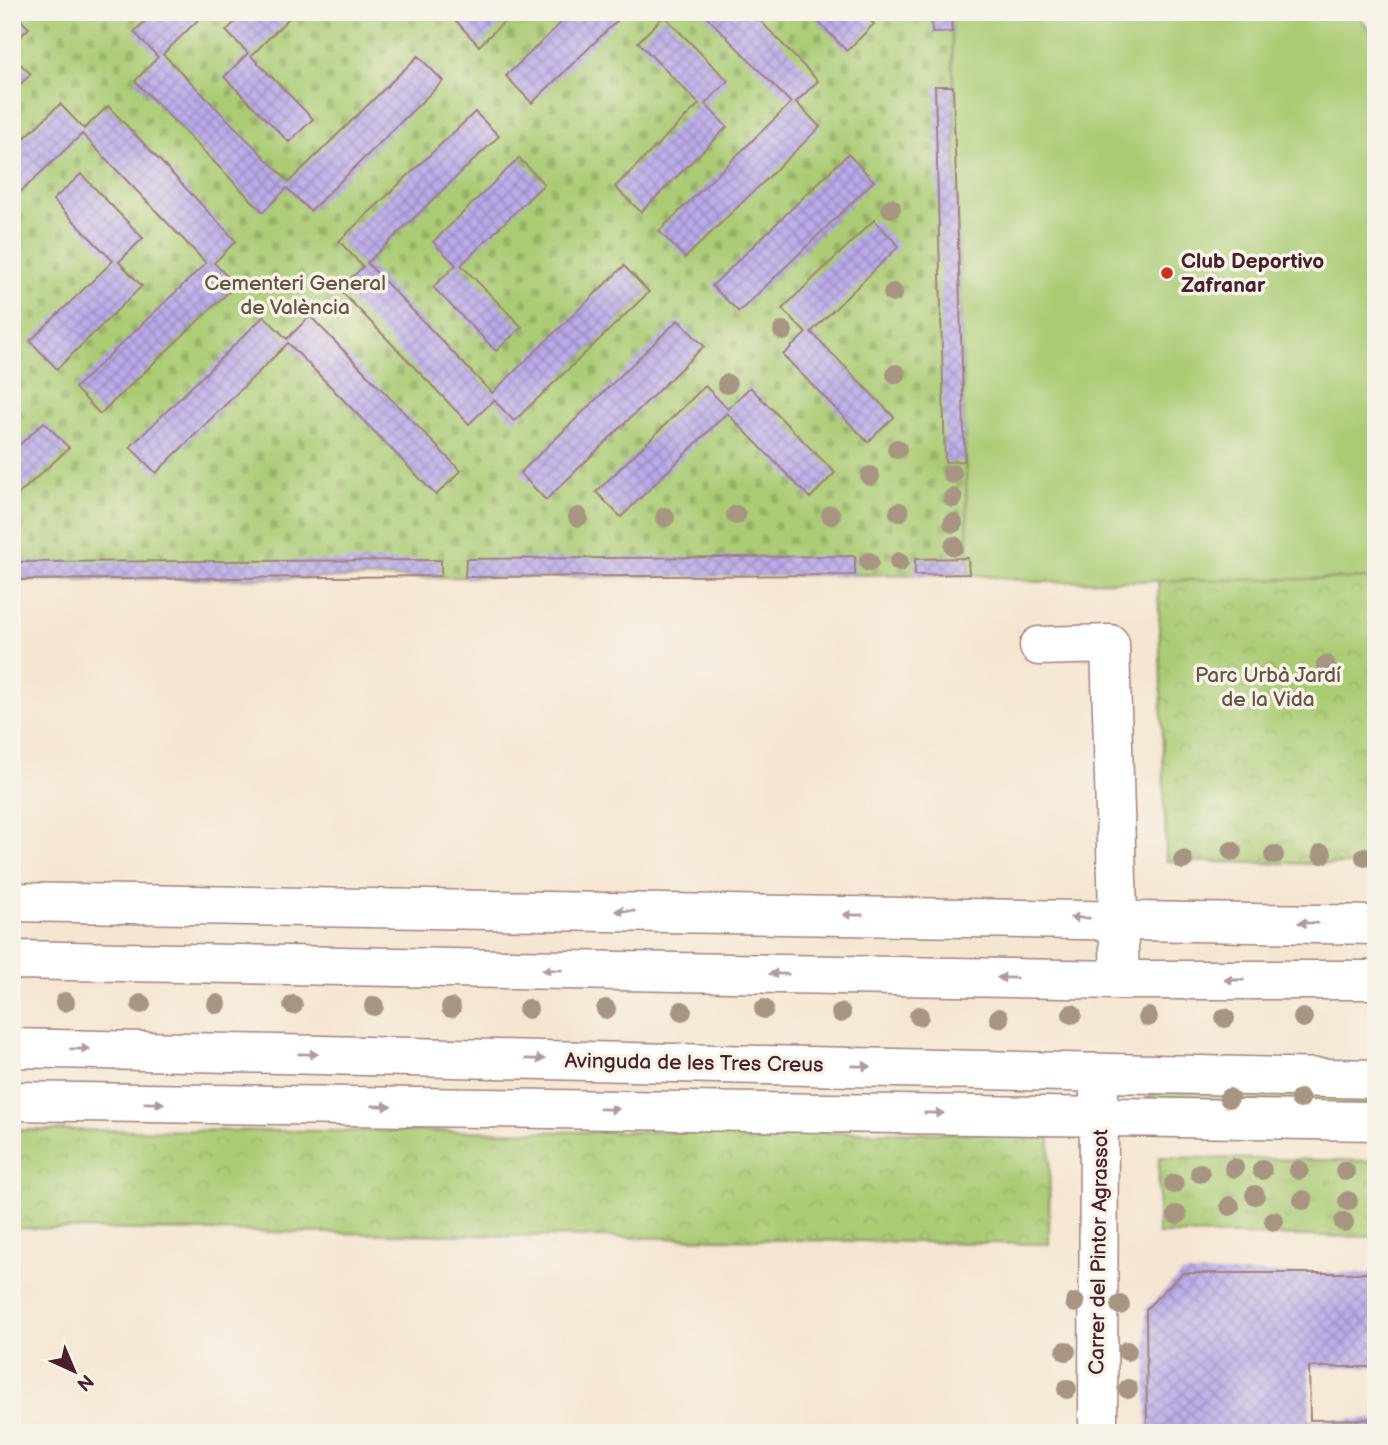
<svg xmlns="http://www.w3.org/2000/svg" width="1388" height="1445" font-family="'Balsamiq Sans',sans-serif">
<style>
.grass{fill:url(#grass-tufts);stroke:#7a7650;stroke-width:2}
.cemetery{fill:url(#cemetery-stones);stroke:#7a7650;stroke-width:2}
.park{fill:url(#park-crowns);stroke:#7a7650;stroke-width:2}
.pitch{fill:#abcc75;stroke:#7a7650;stroke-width:2}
.building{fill:url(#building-cross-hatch)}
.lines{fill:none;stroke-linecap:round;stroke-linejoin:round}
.minor-casing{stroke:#a0827e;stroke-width:41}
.major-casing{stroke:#a0827e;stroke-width:41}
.minor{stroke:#fff;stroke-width:38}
.major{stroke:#fff;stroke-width:38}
.tree{fill:#a79582}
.oneway{fill:#ae9aa0}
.poi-dot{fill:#c8321e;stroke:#f7f3e8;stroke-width:2.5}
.labels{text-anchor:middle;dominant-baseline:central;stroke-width:7;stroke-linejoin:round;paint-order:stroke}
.poi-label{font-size:21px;font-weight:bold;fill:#4a1f2b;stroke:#f7f3e8;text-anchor:start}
.park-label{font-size:21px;fill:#675341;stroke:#f7f3e8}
.street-label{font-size:21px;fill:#4a1f2b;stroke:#f7f3e8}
</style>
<defs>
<pattern id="grass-tufts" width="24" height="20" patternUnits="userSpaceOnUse" patternTransform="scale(1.75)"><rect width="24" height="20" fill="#abcc75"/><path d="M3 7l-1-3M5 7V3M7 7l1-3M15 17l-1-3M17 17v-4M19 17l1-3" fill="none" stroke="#95af65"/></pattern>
<pattern id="cemetery-stones" width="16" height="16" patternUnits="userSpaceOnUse" patternTransform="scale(1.75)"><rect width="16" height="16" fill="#abcc75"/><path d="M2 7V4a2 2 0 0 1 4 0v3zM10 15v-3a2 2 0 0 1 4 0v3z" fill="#95af65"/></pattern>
<pattern id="park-crowns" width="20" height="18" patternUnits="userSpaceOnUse" patternTransform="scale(1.75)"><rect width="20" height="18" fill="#abcc75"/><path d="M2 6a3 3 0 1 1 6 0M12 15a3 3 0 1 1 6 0" fill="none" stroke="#95af65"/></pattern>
<pattern id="building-cross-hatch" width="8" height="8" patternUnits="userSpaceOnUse" patternTransform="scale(1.75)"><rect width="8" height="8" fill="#baaaea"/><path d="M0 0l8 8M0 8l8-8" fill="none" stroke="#998abe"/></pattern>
</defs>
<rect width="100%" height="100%" fill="#f7f3e8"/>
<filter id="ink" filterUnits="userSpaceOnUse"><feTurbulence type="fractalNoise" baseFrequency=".0143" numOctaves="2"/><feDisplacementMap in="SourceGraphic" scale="14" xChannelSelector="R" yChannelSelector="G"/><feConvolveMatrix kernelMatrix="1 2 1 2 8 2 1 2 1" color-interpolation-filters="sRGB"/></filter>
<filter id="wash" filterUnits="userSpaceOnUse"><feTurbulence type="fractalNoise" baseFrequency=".00686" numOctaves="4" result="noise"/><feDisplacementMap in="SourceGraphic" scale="28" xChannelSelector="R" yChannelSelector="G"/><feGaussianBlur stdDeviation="1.57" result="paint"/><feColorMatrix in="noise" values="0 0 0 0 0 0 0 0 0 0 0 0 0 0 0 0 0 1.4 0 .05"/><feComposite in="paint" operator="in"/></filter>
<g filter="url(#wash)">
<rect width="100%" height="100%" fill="#f5e6d1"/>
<path class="grass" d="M 1160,1090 L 1376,1094 L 1376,1107 L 1145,1099 Z
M 1159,1157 L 1376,1161 L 1376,1237 L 1158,1234 Z"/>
<path class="cemetery" d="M 12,12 L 951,12 L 969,574 L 12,580 Z"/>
<path class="park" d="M 1376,578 L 1376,865 L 1166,861 L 1158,580 Z
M 12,1130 L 1050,1133 L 1049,1244 L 12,1228 Z"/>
<path class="pitch" d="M 951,12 L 1355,12 L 1376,37 L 1376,578 L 1037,582 L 969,574 Z"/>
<g id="blocks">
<path class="building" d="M 12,12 L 29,28 L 12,45 Z
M 154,12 L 206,12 L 163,54 L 289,182 L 418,56 L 443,81 L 310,211 L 287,188 L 263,212 L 135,81 L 158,57 L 134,32 Z
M 245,12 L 295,12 L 251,56 L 313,119 L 289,142 L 224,77 L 248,53 L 226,31 Z
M 463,12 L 514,12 L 479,46 L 455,20 Z
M 572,12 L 626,12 L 532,103 L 506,76 Z
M 702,12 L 752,12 L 818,81 L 796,102 L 820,127 L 685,258 L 659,231 L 791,103 Z
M 809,12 L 862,12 L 874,24 L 847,51 Z
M 931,12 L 951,12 L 952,32 L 932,33 Z
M 664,16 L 728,81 L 705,104 L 727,127 L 641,212 L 615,187 L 699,104 L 638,42 Z
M 12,56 L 31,74 L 12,92 Z
M 935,86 L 953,86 L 965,461 L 945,462 Z
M 60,104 L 84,129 L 108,106 L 236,241 L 214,263 L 236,285 L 100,414 L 75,388 L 206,263 L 82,134 L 12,200 L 12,150 Z
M 475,112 L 499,136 L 367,263 L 492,393 L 624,266 L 649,292 L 514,421 L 494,400 L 469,424 L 339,289 L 363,267 L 339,241 Z
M 848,154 L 874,181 L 739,312 L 712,286 Z
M 519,158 L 544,184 L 461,265 L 522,327 L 496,351 L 433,287 L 456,265 L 433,242 Z
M 81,174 L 143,238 L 119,262 L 142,286 L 57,369 L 30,341 L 113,261 L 53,200 Z
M 874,220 L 899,246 L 811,332 L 894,417 L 868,442 L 783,355 L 806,333 L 782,309 Z
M 264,316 L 287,339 L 310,316 L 461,471 L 436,495 L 288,343 L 156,473 L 130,447 Z
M 678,320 L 704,346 L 546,500 L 520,473 Z
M 705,386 L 728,409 L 750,387 L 835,473 L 810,498 L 727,413 L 621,517 L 596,492 Z
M 44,422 L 69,448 L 12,500 L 12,452 Z
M 855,556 L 855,575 L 465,577 L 466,559 Z
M 968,558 L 969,574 L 915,575 L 915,559 Z
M 441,560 L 441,576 L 12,580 L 12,562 Z
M 1182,1273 L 1376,1273 L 1376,1367 L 1309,1367 L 1310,1420 L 1376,1419 L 1376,1433 L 1147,1433 L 1146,1309 Z"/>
</g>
</g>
<g filter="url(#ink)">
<use href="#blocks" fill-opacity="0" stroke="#a0827e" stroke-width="2"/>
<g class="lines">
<g class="minor-casing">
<path id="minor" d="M 1039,646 L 1110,644 L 1120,980
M 12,902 L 1376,925
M 12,1101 L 1376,1121
M 1098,1433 L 1099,1088"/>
</g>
<g class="major-casing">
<path id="major" d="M 12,960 L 1120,980 L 1376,980
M 12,1048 L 1376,1079"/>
</g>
<use href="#minor" class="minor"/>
<use href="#major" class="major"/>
</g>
<g class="tree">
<circle cx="891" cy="208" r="10"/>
<circle cx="893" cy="293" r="10"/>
<circle cx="783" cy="331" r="10"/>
<circle cx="896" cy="374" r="10"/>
<circle cx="727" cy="384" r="10"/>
<circle cx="897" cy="449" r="10"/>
<circle cx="952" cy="474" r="10"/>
<circle cx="870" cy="476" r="10"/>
<circle cx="953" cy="498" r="10"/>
<circle cx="899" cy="512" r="10"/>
<circle cx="736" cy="515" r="10"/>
<circle cx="831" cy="515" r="10"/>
<circle cx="578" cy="517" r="10"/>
<circle cx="665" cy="517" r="10"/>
<circle cx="953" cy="523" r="10"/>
<circle cx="954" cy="546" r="10"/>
<circle cx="869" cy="562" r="10"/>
<circle cx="899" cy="562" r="10"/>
<circle cx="1326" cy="665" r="10"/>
<circle cx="1232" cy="851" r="10"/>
<circle cx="1322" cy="854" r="10"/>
<circle cx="1274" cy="855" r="10"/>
<circle cx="1365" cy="857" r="10"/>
<circle cx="1183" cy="860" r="10"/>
<circle cx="65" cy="1002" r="10"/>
<circle cx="141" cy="1004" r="10"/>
<circle cx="217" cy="1004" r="10"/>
<circle cx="293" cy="1005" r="10"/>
<circle cx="374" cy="1006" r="10"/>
<circle cx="451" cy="1008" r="10"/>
<circle cx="528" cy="1009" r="10"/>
<circle cx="606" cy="1009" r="10"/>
<circle cx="764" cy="1009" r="10"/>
<circle cx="682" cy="1011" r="10"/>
<circle cx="841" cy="1013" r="10"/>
<circle cx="1072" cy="1014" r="10"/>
<circle cx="919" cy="1016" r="10"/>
<circle cx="1148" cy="1017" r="10"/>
<circle cx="999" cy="1018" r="10"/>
<circle cx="1225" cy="1018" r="10"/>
<circle cx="1303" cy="1018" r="10"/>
<circle cx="1229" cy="1098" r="10"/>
<circle cx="1300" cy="1099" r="10"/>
<circle cx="1234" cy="1168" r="10"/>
<circle cx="1262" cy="1170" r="10"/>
<circle cx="1299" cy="1170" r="10"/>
<circle cx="1345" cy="1171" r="10"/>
<circle cx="1200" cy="1173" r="10"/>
<circle cx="1174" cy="1184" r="10"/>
<circle cx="1255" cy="1195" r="10"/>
<circle cx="1303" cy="1200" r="10"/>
<circle cx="1348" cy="1201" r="10"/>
<circle cx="1230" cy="1206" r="10"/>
<circle cx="1177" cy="1215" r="10"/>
<circle cx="1274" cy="1221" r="10"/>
<circle cx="1344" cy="1222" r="10"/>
<circle cx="1075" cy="1303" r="10"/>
<circle cx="1120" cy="1305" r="10"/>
<circle cx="1066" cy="1351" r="10"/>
<circle cx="1127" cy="1351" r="10"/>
<circle cx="1067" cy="1389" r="10"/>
<circle cx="1128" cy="1389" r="10"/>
</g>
<defs><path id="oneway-solid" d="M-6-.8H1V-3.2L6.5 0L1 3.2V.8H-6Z" transform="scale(1.75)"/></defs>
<g class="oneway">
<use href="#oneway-solid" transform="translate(625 911) rotate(-179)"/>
<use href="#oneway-solid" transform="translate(853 915) rotate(-179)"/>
<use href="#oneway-solid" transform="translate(1080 918) rotate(-179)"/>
<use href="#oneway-solid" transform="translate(1308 923) rotate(-179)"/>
<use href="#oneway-solid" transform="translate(552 970) rotate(-179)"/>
<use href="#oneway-solid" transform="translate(779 974) rotate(-179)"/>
<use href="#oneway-solid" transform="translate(1007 978) rotate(-179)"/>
<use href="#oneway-solid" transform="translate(1234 980) rotate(-180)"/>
<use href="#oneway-solid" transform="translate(80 1049) rotate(1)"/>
<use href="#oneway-solid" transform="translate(308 1054) rotate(1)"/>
<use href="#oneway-solid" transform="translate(535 1059) rotate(1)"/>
<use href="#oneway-solid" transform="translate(861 1066) rotate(1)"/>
<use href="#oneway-solid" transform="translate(154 1103) rotate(1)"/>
<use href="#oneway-solid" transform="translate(381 1106) rotate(1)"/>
<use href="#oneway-solid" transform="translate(609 1109) rotate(1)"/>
<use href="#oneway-solid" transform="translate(934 1113) rotate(1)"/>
</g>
</g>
<circle class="poi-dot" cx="1167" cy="273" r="7"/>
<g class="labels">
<g class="poi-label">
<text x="1181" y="261">Club Deportivo<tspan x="1181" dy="24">Zafranar</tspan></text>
</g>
<g class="park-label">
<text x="295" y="283">Cementeri General<tspan x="295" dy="24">de València</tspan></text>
<text x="1268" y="675">Parc Urbà Jardí<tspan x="1268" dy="24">de la Vida</tspan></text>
</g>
<g class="street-label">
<text transform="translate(694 1063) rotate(1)">Avinguda de les Tres Creus</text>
<text transform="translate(1099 1252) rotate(-89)">Carrer del Pintor Agrassot</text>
</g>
</g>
<rect width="1388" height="1445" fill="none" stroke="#f7f3e8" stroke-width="42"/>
<g transform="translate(74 1371) rotate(136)" stroke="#f7f3e8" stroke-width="5" paint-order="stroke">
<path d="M0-5L12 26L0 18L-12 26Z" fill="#4a1f2b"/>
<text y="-10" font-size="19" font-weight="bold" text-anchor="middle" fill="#4a1f2b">N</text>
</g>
</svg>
